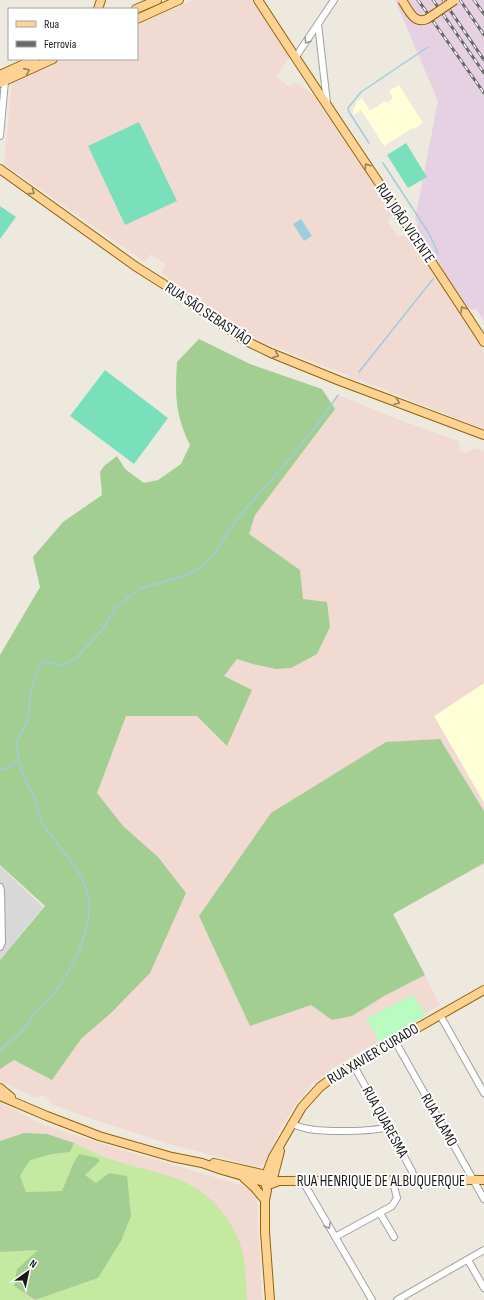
<svg xmlns="http://www.w3.org/2000/svg" width="484" height="1300" font-family="'Sofia Sans Condensed',sans-serif">
<style>
.residential{fill:#d9d8d8}
.industrial{fill:#e6d1e2}
.education{fill:#feffd6}
.military{fill:#f0dad1}
.grass{fill:#c4eaa2}
.forest{fill:#a3ce92}
.park{fill:#b9fbc0}
.pitch{fill:#7ae0bb}
.water{fill:#9ecddd}
.lines{fill:none;stroke-linecap:round;stroke-linejoin:round}
.stream{stroke:#9ecddd;stroke-width:1.5}
.minor-casing{stroke:#a2a2a2;stroke-width:8}
.major-casing{stroke:#916400;stroke-width:10}
.minor{stroke:#fff;stroke-width:6}
.major{stroke:#fed293;stroke-width:8}
.rail-casing{stroke:#696969;stroke-width:3}
.rail{stroke:#fff;stroke-width:1.5;stroke-dasharray:4.5;stroke-linecap:butt}
.major-bridge-casing{stroke:#916400;stroke-width:10;stroke-linecap:butt}
.major-bridge{stroke:#fed293;stroke-width:8}
.oneway{stroke:#989898}
.oneway2{stroke:#98805d}
.labels{text-anchor:middle;dominant-baseline:central;stroke-width:4;stroke-linejoin:round;paint-order:stroke}
.street-label{font-size:15px;fill:#1b1b1b;stroke:#fff}
</style>
<rect width="100%" height="100%" fill="#ede9df"/>
<path class="residential" d="M 0,866 L 43,907 L 0,960 Z"/>
<path class="industrial" d="M 395,0 L 484,0 L 484,321 L 476,309 L 472,310 L 466,305 L 416,230 L 418,223 L 415,219 L 438,101 Z"/>
<path class="education" d="M 399,85 L 423,123 L 414,129 L 413,128 L 384,146 L 361,110 L 353,115 L 353,109 L 357,103 L 356,102 L 362,98 L 370,111 L 385,101 L 387,103 L 393,98 L 389,91 Z
M 484,683 L 484,803 L 434,716 Z"/>
<path class="military" d="M 194,0 L 253,0 L 290,56 L 276,77 L 290,87 L 295,82 L 318,98 L 393,213 L 388,222 L 398,237 L 406,235 L 411,237 L 484,352 L 484,429 L 360,380 L 356,380 L 349,378 L 347,375 L 267,344 L 245,333 L 161,273 L 166,265 L 151,254 L 145,262 L 4,164 L 12,80 L 59,59 L 137,59 L 137,25 Z
M 338,395 L 397,419 L 458,441 L 460,451 L 467,453 L 475,448 L 484,451 L 484,683 L 434,716 L 484,803 L 484,864 L 393,914 L 440,1005 L 334,1067 L 311,1085 L 297,1103 L 280,1129 L 266,1161 L 262,1166 L 257,1167 L 173,1145 L 95,1120 L 51,1104 L 49,1099 L 43,1095 L 36,1098 L 0,1081 L 0,1051 L 54,994 L 41,820 Z
M 0,1102 L 41,1124 L 109,1146 L 241,1185 L 248,1188 L 256,1196 L 257,1200 L 262,1300 L 0,1300 Z"/>
<path class="grass" d="M 74,1143 C 84,1148 94,1153 104,1157 C 149,1174 195,1172 225,1216 C 233,1227 240,1240 243,1254 C 246,1269 246,1285 247,1300 L 35,1300 L 98,1278 L 127,1176 L 109,1173 L 96,1183 L 85,1175 L 100,1161 L 73,1164 L 62,1191 L 26,1192 L 20,1176 L 30,1160 L 53,1154 L 70,1152 Z
M 39,1250 L 14,1286 L 33,1300 L 0,1300 L 0,1252 Z"/>
<path class="forest" d="M 199,339 L 250,364 L 322,389 L 335,409 L 255,515 L 249,534 L 300,570 L 303,599 L 327,602 L 330,627 L 317,654 L 291,668 L 276,669 L 253,664 L 237,659 L 224,676 L 252,690 L 227,746 L 197,716 L 126,716 L 97,793 L 123,826 L 158,857 L 186,893 L 150,973 L 112,1012 L 81,1039 L 52,1080 L 14,1060 L 0,1069 L 0,960 L 45,906 L 0,865 L 0,655 L 40,587 L 33,557 L 63,522 L 102,495 L 100,472 L 104,466 L 117,456 L 125,469 L 144,483 L 158,480 L 181,464 L 190,445 C 175,414 175,396 177,362 Z
M 440,739 L 484,811 L 484,863 L 393,914 L 425,975 L 384,996 L 352,1016 L 332,1020 L 311,1005 L 250,1026 L 199,916 L 271,813 L 386,742 Z
M 24,1133 L 47,1134 L 74,1143 L 70,1152 L 53,1154 L 30,1160 L 20,1176 L 26,1192 L 62,1191 L 73,1164 L 79,1154 L 97,1158 L 100,1161 L 85,1175 L 96,1183 L 109,1173 L 127,1176 L 131,1216 L 121,1241 L 98,1278 L 35,1300 L 14,1286 L 17,1269 L 38,1250 L 0,1252 L 0,1141 Z"/>
<path class="park" d="M 413,995 L 426,1015 L 380,1043 L 366,1019 Z"/>
<path class="pitch" d="M 139,122 L 177,201 L 125,225 L 88,146 Z
M 406,143 L 427,177 L 408,188 L 387,155 Z
M 0,206 L 16,217 L 0,239 Z
M 105,370 L 168,418 L 134,464 L 70,416 Z"/>
<path class="water" d="M 301,219 L 312,236 L 304,241 L 293,224 Z"/>
<g class="lines">
<path class="stream" d="M 369,143 L 349,112 L 348,108 L 361,92 L 428,47
M 383,163 L 428,232 L 434,244 L 438,254
M 359,372 L 433,279
M 0,769 C 8,769 13,764 19,759
M 0,1051 C 6,1043 14,1040 20,1033 C 26,1027 29,1021 34,1014 C 39,1007 48,1001 53,994 C 72,971 90,934 89,903 C 89,876 56,845 42,823 C 38,816 38,807 35,799 C 33,794 29,789 27,784 C 21,772 18,758 17,745 C 16,736 25,729 27,721 C 28,718 28,715 29,712 C 30,696 32,672 45,661 L 62,666 L 75,659 L 102,630 L 116,607 L 139,589 L 186,575 L 197,570 L 205,564 L 213,556 L 236,520 L 287,462 L 317,425 L 338,395"/>
<g class="minor-casing">
<path id="minor" d="M 318,24 L 327,103
M 295,58 L 334,0
M 0,136 L 5,81
M 0,887 L 1,891 L 2,942 L 0,947
M 440,1015 L 484,1093
M 395,1041 L 484,1199
M 353,1064 L 412,1171 L 415,1181
M 291,1124 C 297,1126 303,1128 309,1129 C 326,1132 372,1132 387,1127
M 300,1182 L 305,1185 L 309,1192 L 372,1300
M 380,1213 L 394,1237
M 335,1237 L 392,1206 L 397,1198 L 393,1182
M 468,1260 L 484,1288
M 397,1300 L 484,1250"/>
</g>
<g class="major-casing">
<path id="major" d="M 258,0 C 332,115 410,227 484,342
M 98,9 L 101,0
M 136,9 L 157,0
M 137,19 L 179,0
M 0,75 L 35,59
M 0,83 L 53,59
M 0,169 L 135,266 L 165,285 L 244,340 L 271,353 L 340,381 L 484,435
M 0,1088 L 11,1097
M 0,1096 L 47,1116 L 99,1136 L 172,1157 L 202,1163 L 222,1170 L 271,1184 L 279,1181 L 484,1180
M 214,1163 L 271,1176
M 244,1178 L 254,1187 L 265,1200
M 272,1182 L 280,1151
M 270,1300 L 265,1232 L 265,1200 L 267,1190 L 265,1182 L 268,1170 L 273,1157 L 302,1107 L 320,1087 L 340,1072 L 484,990"/>
</g>
<use href="#minor" class="minor"/>
<use href="#major" class="major"/>
<g class="rail-casing">
<path id="rail" d="M 418,0 L 484,93
M 433,0 L 484,73
M 443,0 L 484,60
M 460,0 L 484,35
M 474,0 L 484,14"/>
</g>
<use href="#rail" class="rail"/>
<g class="major-bridge-casing">
<path id="major-bridge" d="M 402,0 C 408,9 414,25 427,19 L 455,0"/>
</g>
<use href="#major-bridge" class="major-bridge"/>
</g>
<defs><path id="oneway-chevron" d="M-2-3.5L2.5 0L-2 3.5" fill="none" stroke-width="1.6" stroke-linecap="round" stroke-linejoin="round"/></defs>
<g class="oneway">
<use href="#oneway-chevron" transform="translate(307 41) rotate(123)"/>
<use href="#oneway-chevron" transform="translate(328 1226) rotate(61)"/>
</g>
<g class="oneway2">
<use href="#oneway-chevron" transform="translate(27 71) rotate(-24)"/>
<use href="#oneway-chevron" transform="translate(367 166) rotate(-124)"/>
<use href="#oneway-chevron" transform="translate(32 192) rotate(36)"/>
<use href="#oneway-chevron" transform="translate(463 309) rotate(-123)"/>
<use href="#oneway-chevron" transform="translate(276 355) rotate(22)"/>
<use href="#oneway-chevron" transform="translate(397 402) rotate(21)"/>
</g>
<g class="labels">
<g class="street-label">
<text transform="translate(405 223) rotate(56)">RUA JOÃO VICENTE</text>
<text transform="translate(208 314) rotate(34)">RUA SÃO SEBASTIÃO</text>
<text transform="translate(373 1054) rotate(-31)">RUA XAVIER CURADO</text>
<text transform="translate(439 1120) rotate(60)">RUA ÁLAMO</text>
<text transform="translate(385 1122) rotate(61)">RUA QUARESMA</text>
<text x="381" y="1181">RUA HENRIQUE DE ALBUQUERQUE</text>
</g>
</g>
<rect x="8" y="8" width="130" height="52" fill="#ffffff" stroke="#a4a4a4"/>
<rect x="16" y="21" width="20" height="6" fill="#fed293" stroke="#a4a4a4"/>
<text x="44" y="28" font-size="12" fill="#1b1b1b">Rua</text>
<rect x="16" y="41" width="20" height="6" fill="#696969" stroke="#a4a4a4"/>
<text x="44" y="48" font-size="12" fill="#1b1b1b">Ferrovia</text>
<g transform="translate(28 1272) rotate(33)" stroke="#ffffff" stroke-width="3" paint-order="stroke">
<path d="M0-3L7 15L0 10L-7 15Z" fill="#1b1b1b"/>
<text y="-6" font-size="11" font-weight="bold" text-anchor="middle" fill="#1b1b1b">N</text>
</g>
</svg>
